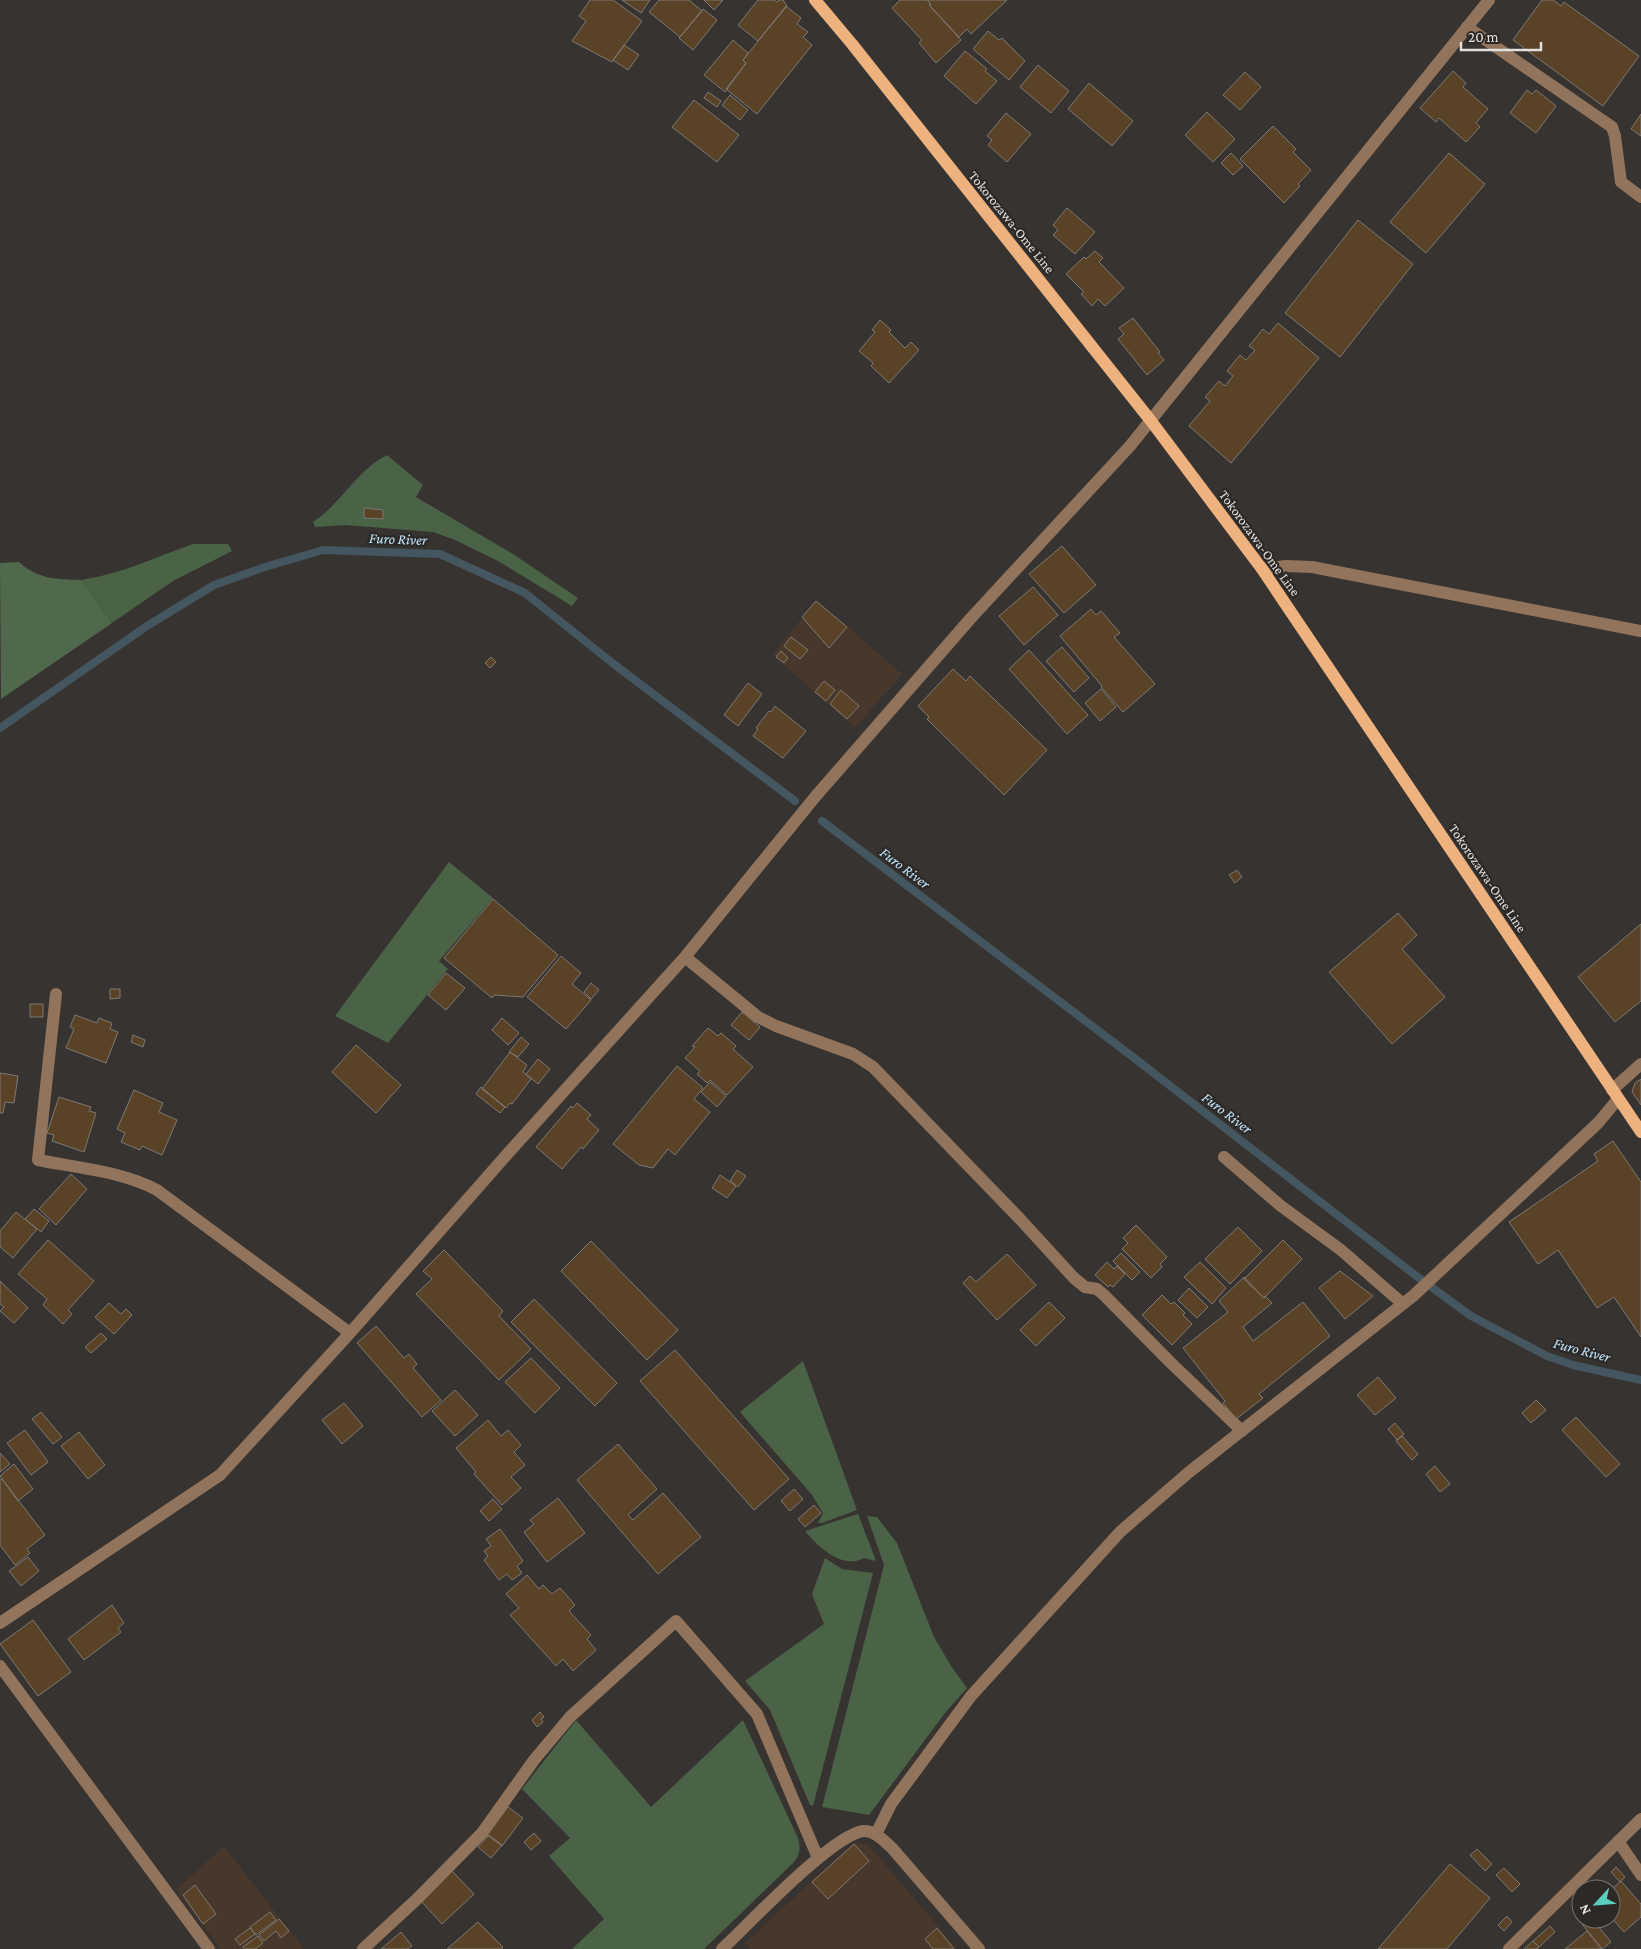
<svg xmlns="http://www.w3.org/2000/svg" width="1641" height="1949" font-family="'Crimson Pro',serif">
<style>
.industrial{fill:#48382c}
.green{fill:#4a6246}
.forest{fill:#50694c}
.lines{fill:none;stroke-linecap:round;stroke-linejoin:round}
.stream{stroke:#445660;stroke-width:8}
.building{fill:#594225;stroke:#7d7975}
.minor{stroke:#91745b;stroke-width:12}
.major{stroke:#eeb27e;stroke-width:12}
.labels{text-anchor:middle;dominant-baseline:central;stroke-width:4.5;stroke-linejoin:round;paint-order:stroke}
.street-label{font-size:14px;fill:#e3e1df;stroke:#2d2927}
.water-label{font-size:15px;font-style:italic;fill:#c0e6fd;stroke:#2d2927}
</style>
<rect width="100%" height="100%" fill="#373331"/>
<path class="industrial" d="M 816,600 L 902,674 L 855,728 L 773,655 Z
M 853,1843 L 868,1844 L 957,1949 L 751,1949 L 745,1943 Z
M 224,1846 L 250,1880 L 304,1949 L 221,1949 L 176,1890 Z"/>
<path class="green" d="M 387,455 L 423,485 L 416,497 L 513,554 L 578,598 L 572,606 L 498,561 L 455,540 L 433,532 L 345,525 L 315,527 L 313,522 C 341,504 357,470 387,455 Z
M 193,544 L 228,544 L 232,551 L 173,581 L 112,623 L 81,580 C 121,574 156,557 193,544 Z
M 449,862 L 493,898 L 439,961 L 448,969 L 388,1043 L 335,1016 Z
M 803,1361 L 857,1510 L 822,1523 L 818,1523 L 823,1513 L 812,1495 L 740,1412 Z
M 858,1514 L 876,1561 L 864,1558 C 843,1570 818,1547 805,1531 Z
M 867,1516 L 877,1517 L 897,1543 L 934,1637 L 951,1666 L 967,1688 L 945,1713 L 869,1815 L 822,1807 L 884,1565 Z
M 825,1558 L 842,1569 L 873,1573 L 813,1806 L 810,1805 L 770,1710 L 745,1681 L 824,1624 L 812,1594 Z
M 576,1720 L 651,1807 L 743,1720 L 798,1838 C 801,1848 800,1855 793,1863 L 704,1949 L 572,1949 L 604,1919 L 549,1856 L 570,1838 L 522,1789 Z"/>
<path class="forest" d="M 19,562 C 39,580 57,579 81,580 L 112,623 L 1,699 L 0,563 Z"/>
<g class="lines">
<path class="stream" d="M 0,728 L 147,626 L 214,585 L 265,567 L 323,550 L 440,554 L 525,593 L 615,665 L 795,801
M 822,821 L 1129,1054 L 1415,1275 L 1471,1316 L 1547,1356 L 1573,1365 L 1641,1380"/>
</g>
<path class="building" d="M 590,0 L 613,0 L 642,21 L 612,62 L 572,41 L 586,21 L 579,16 Z
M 622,0 L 650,0 L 641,13 Z
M 659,0 L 689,0 L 702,11 L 680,37 L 649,12 Z
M 704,0 L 723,0 L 714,10 Z
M 758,0 L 774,0 L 777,2 L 779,0 L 783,0 L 787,6 L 758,41 L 738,25 Z
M 900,0 L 927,0 L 931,4 L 929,5 L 961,40 L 936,63 L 919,43 L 922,40 L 892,8 Z
M 927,0 L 1007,0 L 971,34 L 967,29 L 959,37 L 929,5 L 931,4 Z
M 1542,0 L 1553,0 L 1561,6 L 1564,2 L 1639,56 L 1603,106 L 1513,40 Z
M 786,6 L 801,18 L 797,24 L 808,32 L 803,37 L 812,45 L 757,114 L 726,89 L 746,63 L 743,60 Z
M 703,9 L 717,20 L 693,50 L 679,38 Z
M 988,31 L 999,40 L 1002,38 L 1025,61 L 1009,80 L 973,49 Z
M 733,40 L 748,53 L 743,60 L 746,63 L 725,92 L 704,75 Z
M 624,45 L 639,55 L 628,70 L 613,60 Z
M 965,51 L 987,69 L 985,71 L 997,81 L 976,104 L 944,76 Z
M 1038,65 L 1069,91 L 1051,113 L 1020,87 Z
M 1453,71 L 1466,83 L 1463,87 L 1488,109 L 1476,123 L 1480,127 L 1466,142 L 1439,118 L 1436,122 L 1420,108 Z
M 1245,72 L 1261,87 L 1240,110 L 1223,95 Z
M 1089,83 L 1133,121 L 1112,146 L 1068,109 Z
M 1527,90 L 1532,94 L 1536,90 L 1556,106 L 1536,133 L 1510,113 Z
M 708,92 L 721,101 L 717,107 L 704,98 Z
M 730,95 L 748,110 L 740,120 L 722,105 Z
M 694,100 L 739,135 L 717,162 L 672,127 Z
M 1207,112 L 1235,139 L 1213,162 L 1185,135 Z
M 1006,113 L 1031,134 L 1007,162 L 988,145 L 992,140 L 987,136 Z
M 1641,114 L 1641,136 L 1631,129 Z
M 1273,126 L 1296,149 L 1293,152 L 1311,170 L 1298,184 L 1300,186 L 1284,203 L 1240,159 Z
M 1231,153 L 1243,166 L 1233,175 L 1221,163 Z
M 1449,153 L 1485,184 L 1426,253 L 1390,222 Z
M 1067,208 L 1095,232 L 1075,254 L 1053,235 L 1058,230 L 1053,225 Z
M 1358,220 L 1413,264 L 1340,357 L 1285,313 Z
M 1095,251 L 1103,258 L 1099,262 L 1124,288 L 1105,306 L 1098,299 L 1092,306 L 1081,294 L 1084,292 L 1066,274 L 1084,257 L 1086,259 Z
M 1133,318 L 1160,352 L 1158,353 L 1164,360 L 1147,375 L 1118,339 L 1124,334 L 1119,328 Z
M 880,320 L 891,330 L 889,332 L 905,348 L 911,342 L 919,350 L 889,383 L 871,366 L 873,363 L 859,351 L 875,332 L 872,330 Z
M 1278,323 L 1319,358 L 1231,463 L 1189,426 L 1210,401 L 1205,397 L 1219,381 L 1225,386 L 1233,376 L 1227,371 L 1240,355 L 1246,360 L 1255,350 L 1249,346 L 1263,329 L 1269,334 Z
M 364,508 L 383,510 L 383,519 L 364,518 Z
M 1062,546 L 1096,585 L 1064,613 L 1029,574 Z
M 1033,587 L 1058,615 L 1024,645 L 999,616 Z
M 816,601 L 847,627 L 829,648 L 802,617 Z
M 1091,609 L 1096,615 L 1101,611 L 1120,633 L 1114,637 L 1155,684 L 1123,712 L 1101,687 L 1102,686 L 1060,636 Z
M 791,637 L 808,650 L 800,659 L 784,646 Z
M 1062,647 L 1089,678 L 1074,692 L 1046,661 Z
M 1029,650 L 1088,715 L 1067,734 L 1009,669 Z
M 781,651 L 788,658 L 784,663 L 776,657 Z
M 491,657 L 496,662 L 490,668 L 485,663 Z
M 953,669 L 966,681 L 970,676 L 1047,750 L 1004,795 L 927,719 L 929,717 L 918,706 Z
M 824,681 L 835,690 L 826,701 L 815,692 Z
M 748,683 L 762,694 L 738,726 L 724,715 Z
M 1101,689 L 1116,707 L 1100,721 L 1085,703 Z
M 841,690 L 859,706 L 847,719 L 830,704 Z
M 775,706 L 806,731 L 783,758 L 753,736 L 758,729 L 756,728 L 769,711 L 771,712 Z
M 1237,870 L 1242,877 L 1235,883 L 1229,875 Z
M 493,899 L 558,955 L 523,997 L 494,995 L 492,998 L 444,958 Z
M 1398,913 L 1417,935 L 1402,949 L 1445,997 L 1392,1044 L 1329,972 Z
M 1641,924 L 1641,1001 L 1615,1022 L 1578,977 Z
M 561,956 L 581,973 L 572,984 L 591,1000 L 566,1029 L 527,997 Z
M 446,973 L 465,988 L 446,1010 L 428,995 Z
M 591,983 L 599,990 L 591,999 L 584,992 Z
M 110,989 L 120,989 L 120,998 L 110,999 Z
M 30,1004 L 43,1004 L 43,1017 L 30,1017 Z
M 742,1012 L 760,1027 L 749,1040 L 731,1025 Z
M 75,1015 L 97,1023 L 99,1018 L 112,1023 L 110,1029 L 118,1032 L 106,1063 L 66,1048 L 74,1029 L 70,1027 Z
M 502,1018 L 519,1033 L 508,1045 L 492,1030 Z
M 708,1028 L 718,1036 L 721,1033 L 736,1046 L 733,1049 L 753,1067 L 727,1095 L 710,1080 L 707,1083 L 697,1074 L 700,1071 L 685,1058 L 695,1047 L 692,1046 Z
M 133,1035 L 145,1040 L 143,1047 L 131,1042 Z
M 521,1037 L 529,1044 L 518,1057 L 509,1052 Z
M 356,1045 L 401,1085 L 376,1113 L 332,1072 Z
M 510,1052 L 527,1065 L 523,1072 L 531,1079 L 512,1104 L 510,1103 L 506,1108 L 482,1089 Z
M 538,1059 L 550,1069 L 538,1084 L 526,1074 Z
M 677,1066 L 703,1088 L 694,1099 L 710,1112 L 675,1155 L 668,1149 L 653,1168 L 639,1165 L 613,1144 Z
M 0,1073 L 18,1076 L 14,1103 L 5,1102 L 3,1113 L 0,1113 Z
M 1641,1079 L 1641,1105 L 1632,1092 L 1635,1083 Z
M 710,1082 L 726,1096 L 717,1107 L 701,1092 Z
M 481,1087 L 505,1107 L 500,1113 L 476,1094 Z
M 134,1090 L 163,1103 L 159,1112 L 177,1120 L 162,1155 L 142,1146 L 140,1150 L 121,1142 L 125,1133 L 117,1129 Z
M 59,1097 L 91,1107 L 89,1111 L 96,1113 L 84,1152 L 52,1141 L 54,1135 L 47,1133 Z
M 577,1103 L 591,1115 L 587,1119 L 599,1130 L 583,1149 L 581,1147 L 562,1169 L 536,1147 L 571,1106 L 573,1108 Z
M 1613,1141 L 1641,1182 L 1641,1337 L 1614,1297 L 1597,1308 L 1558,1250 L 1538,1264 L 1509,1222 L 1598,1161 L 1594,1154 Z
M 737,1170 L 746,1176 L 738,1187 L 730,1181 Z
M 71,1174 L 87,1189 L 56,1225 L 39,1209 Z
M 720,1175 L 736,1186 L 727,1198 L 712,1188 Z
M 34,1209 L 49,1221 L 41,1232 L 25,1219 Z
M 16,1212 L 37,1229 L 13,1258 L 0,1247 L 0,1231 Z
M 1136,1225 L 1167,1257 L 1160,1264 L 1162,1267 L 1151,1278 L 1122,1249 L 1128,1243 L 1123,1238 Z
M 1238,1227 L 1262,1251 L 1230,1284 L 1205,1259 Z
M 48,1240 L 94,1281 L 68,1310 L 72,1314 L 63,1324 L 43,1305 L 47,1299 L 18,1274 Z
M 1283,1240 L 1302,1259 L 1264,1298 L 1244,1279 Z
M 591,1241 L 678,1330 L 647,1360 L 561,1271 Z
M 444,1250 L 503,1311 L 499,1316 L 531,1349 L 499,1380 L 416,1294 L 432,1279 L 423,1271 Z
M 1121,1253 L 1140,1272 L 1132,1280 L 1113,1261 Z
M 1007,1254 L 1036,1285 L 997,1320 L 963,1283 L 970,1276 L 976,1282 Z
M 1107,1262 L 1114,1269 L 1117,1266 L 1125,1274 L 1113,1287 L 1110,1285 L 1108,1287 L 1095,1275 Z
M 1200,1262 L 1226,1288 L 1212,1304 L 1184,1277 Z
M 1340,1271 L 1373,1296 L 1345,1319 L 1319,1288 Z
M 1244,1277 L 1264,1298 L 1265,1296 L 1272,1303 L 1243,1327 L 1253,1341 L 1303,1302 L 1330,1336 L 1259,1394 L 1263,1398 L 1236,1419 L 1223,1403 L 1225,1401 L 1183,1348 L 1228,1312 L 1219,1301 Z
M 0,1281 L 28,1308 L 14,1323 L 0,1311 L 4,1307 L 0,1304 Z
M 1189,1288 L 1208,1307 L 1197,1318 L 1178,1300 Z
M 1162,1295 L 1171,1304 L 1174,1302 L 1185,1313 L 1183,1315 L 1192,1324 L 1172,1345 L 1142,1315 Z
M 534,1299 L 617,1383 L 595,1406 L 511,1322 Z
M 1049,1302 L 1065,1318 L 1036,1346 L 1020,1330 Z
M 109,1303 L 121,1314 L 126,1309 L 132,1315 L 114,1334 L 95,1317 Z
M 376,1326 L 404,1358 L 409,1354 L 417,1364 L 413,1368 L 441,1400 L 422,1417 L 357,1343 Z
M 101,1333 L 107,1339 L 91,1353 L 85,1347 Z
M 675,1350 L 789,1479 L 754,1510 L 640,1381 Z
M 531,1358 L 560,1388 L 535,1413 L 505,1382 Z
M 1378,1377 L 1396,1398 L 1375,1415 L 1357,1395 Z
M 455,1390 L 478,1415 L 455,1436 L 432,1411 Z
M 1536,1400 L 1546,1410 L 1531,1423 L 1522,1413 Z
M 344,1403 L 363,1426 L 342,1444 L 322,1420 Z
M 41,1412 L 62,1437 L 53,1444 L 32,1419 Z
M 1576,1417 L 1620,1464 L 1606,1477 L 1562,1430 Z
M 488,1420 L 501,1436 L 508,1430 L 521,1445 L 514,1452 L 525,1465 L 511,1477 L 521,1488 L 502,1505 L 474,1474 L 476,1472 L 456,1448 Z
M 1395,1423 L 1404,1434 L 1397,1440 L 1388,1429 Z
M 25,1430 L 48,1462 L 31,1475 L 7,1443 Z
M 79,1432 L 105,1465 L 88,1479 L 61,1446 Z
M 1402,1436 L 1418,1454 L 1412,1460 L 1396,1441 Z
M 618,1444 L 657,1489 L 628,1515 L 633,1520 L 663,1493 L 701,1537 L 658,1574 L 577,1480 Z
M 0,1453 L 10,1464 L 0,1472 Z
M 14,1464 L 33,1489 L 18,1501 L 0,1476 Z
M 1435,1466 L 1450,1484 L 1440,1492 L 1426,1474 Z
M 2,1479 L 45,1535 L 27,1549 L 30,1553 L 15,1565 L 0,1545 L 0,1480 Z
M 794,1489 L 803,1499 L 790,1511 L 781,1501 Z
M 558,1498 L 585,1533 L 547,1562 L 524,1532 L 534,1524 L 530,1520 Z
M 493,1499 L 502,1509 L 489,1521 L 480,1511 Z
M 814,1505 L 821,1513 L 805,1527 L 798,1519 Z
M 500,1529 L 523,1561 L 517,1566 L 522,1573 L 512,1580 L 507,1574 L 499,1580 L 484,1560 L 488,1556 L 484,1551 L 491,1546 L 486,1539 Z
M 28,1557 L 39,1571 L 21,1586 L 9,1571 Z
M 527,1575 L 539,1589 L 543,1585 L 552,1594 L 560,1588 L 575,1605 L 569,1611 L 591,1635 L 587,1639 L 596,1650 L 573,1671 L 563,1659 L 556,1666 L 510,1615 L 519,1608 L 506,1594 Z
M 112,1605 L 124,1623 L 118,1628 L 121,1632 L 84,1660 L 68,1639 Z
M 33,1620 L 71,1672 L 38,1696 L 0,1644 Z
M 540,1712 L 544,1717 L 541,1719 L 543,1722 L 537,1727 L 532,1720 Z
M 508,1807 L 523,1818 L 502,1846 L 487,1835 Z
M 534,1833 L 541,1841 L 531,1850 L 524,1842 Z
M 489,1835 L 502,1845 L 491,1858 L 478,1847 Z
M 854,1844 L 869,1861 L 828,1899 L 812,1882 Z
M 1477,1849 L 1492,1864 L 1485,1871 L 1470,1855 Z
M 1450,1864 L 1490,1898 L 1447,1949 L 1378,1949 Z
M 1616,1867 L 1625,1877 L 1620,1882 L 1611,1872 Z
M 1504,1868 L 1520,1884 L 1512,1892 L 1496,1875 Z
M 452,1871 L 474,1894 L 442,1924 L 421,1901 Z
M 1621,1881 L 1641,1904 L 1641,1917 L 1624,1932 L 1611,1917 L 1611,1890 Z
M 195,1885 L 216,1914 L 203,1924 L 183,1895 Z
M 270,1912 L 276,1920 L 256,1935 L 250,1927 Z
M 1507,1916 L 1512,1922 L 1504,1931 L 1498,1925 Z
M 1581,1916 L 1581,1919 L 1592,1919 L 1611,1942 L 1602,1949 L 1578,1919 Z
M 279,1919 L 289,1931 L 281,1938 L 276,1931 L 264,1941 L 259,1935 Z
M 478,1922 L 503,1947 L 501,1949 L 447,1949 Z
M 1550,1926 L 1555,1932 L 1539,1947 L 1533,1941 Z
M 250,1928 L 255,1934 L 240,1945 L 235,1939 Z
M 937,1928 L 954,1949 L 933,1949 L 925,1939 Z
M 1587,1931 L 1602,1949 L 1565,1949 Z
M 401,1932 L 412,1946 L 407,1949 L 381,1949 Z
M 258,1936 L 263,1943 L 255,1949 L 244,1949 L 243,1947 Z
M 1533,1941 L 1539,1947 L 1537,1949 L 1524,1949 Z"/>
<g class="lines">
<path class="minor" d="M 1467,27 L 1612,127 L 1615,136 L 1621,182 L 1641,197
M 1262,569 L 1286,566 L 1312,567 L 1641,631
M 685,957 L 758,1017 L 776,1026 L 853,1054 L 873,1067 L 1019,1218 L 1074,1278 L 1085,1287 L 1097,1289 L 1105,1296 L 1170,1362 L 1242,1431
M 56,994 L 38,1160 C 77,1168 121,1171 157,1190 L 350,1333
M 1612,1090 L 1641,1064
M 1224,1157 L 1281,1206 L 1341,1250 L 1403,1304
M 0,1623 L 220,1475 L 350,1333 L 510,1151 L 685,957 L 815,797 L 971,618 L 1130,446 L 1489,0
M 0,1666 L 209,1949
M 876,1834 L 891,1804 L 971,1696 L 1120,1532 L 1188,1473 L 1413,1296 L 1598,1123 L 1618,1099
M 1618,1841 L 1641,1875
M 363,1949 L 417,1899 L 482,1833 L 534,1760 L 570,1717 L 676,1621 L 757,1714 L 818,1858
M 722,1949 C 749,1924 831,1836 863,1831 C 875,1830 884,1841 892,1848 L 979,1949
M 1509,1949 L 1641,1819"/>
<path class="major" d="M 815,0 L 852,44 L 1151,421 L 1262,569 L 1641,1132"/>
</g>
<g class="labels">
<g class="street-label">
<text transform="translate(1012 222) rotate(51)">Tokorozawa-Ome Line</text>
<text transform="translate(1260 543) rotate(54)">Tokorozawa-Ome Line</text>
<text transform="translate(1488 878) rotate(56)">Tokorozawa-Ome Line</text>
</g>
<g class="water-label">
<text transform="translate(398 539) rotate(2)">Furo River</text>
<text transform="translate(905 868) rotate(37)">Furo River</text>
<text transform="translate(1227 1113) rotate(37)">Furo River</text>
<text transform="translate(1582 1350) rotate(15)">Furo River</text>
</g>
</g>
<g transform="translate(1596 1904) rotate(244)"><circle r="24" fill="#2d2927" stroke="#767371"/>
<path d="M0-4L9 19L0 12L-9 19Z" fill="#5acebd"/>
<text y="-8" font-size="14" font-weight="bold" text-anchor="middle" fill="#e3e1df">N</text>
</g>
<path d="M1461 42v8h80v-8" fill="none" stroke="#e3e1df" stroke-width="2.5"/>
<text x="1468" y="42" font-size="15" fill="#e3e1df" stroke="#2d2927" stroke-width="4" paint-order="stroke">20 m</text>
</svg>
